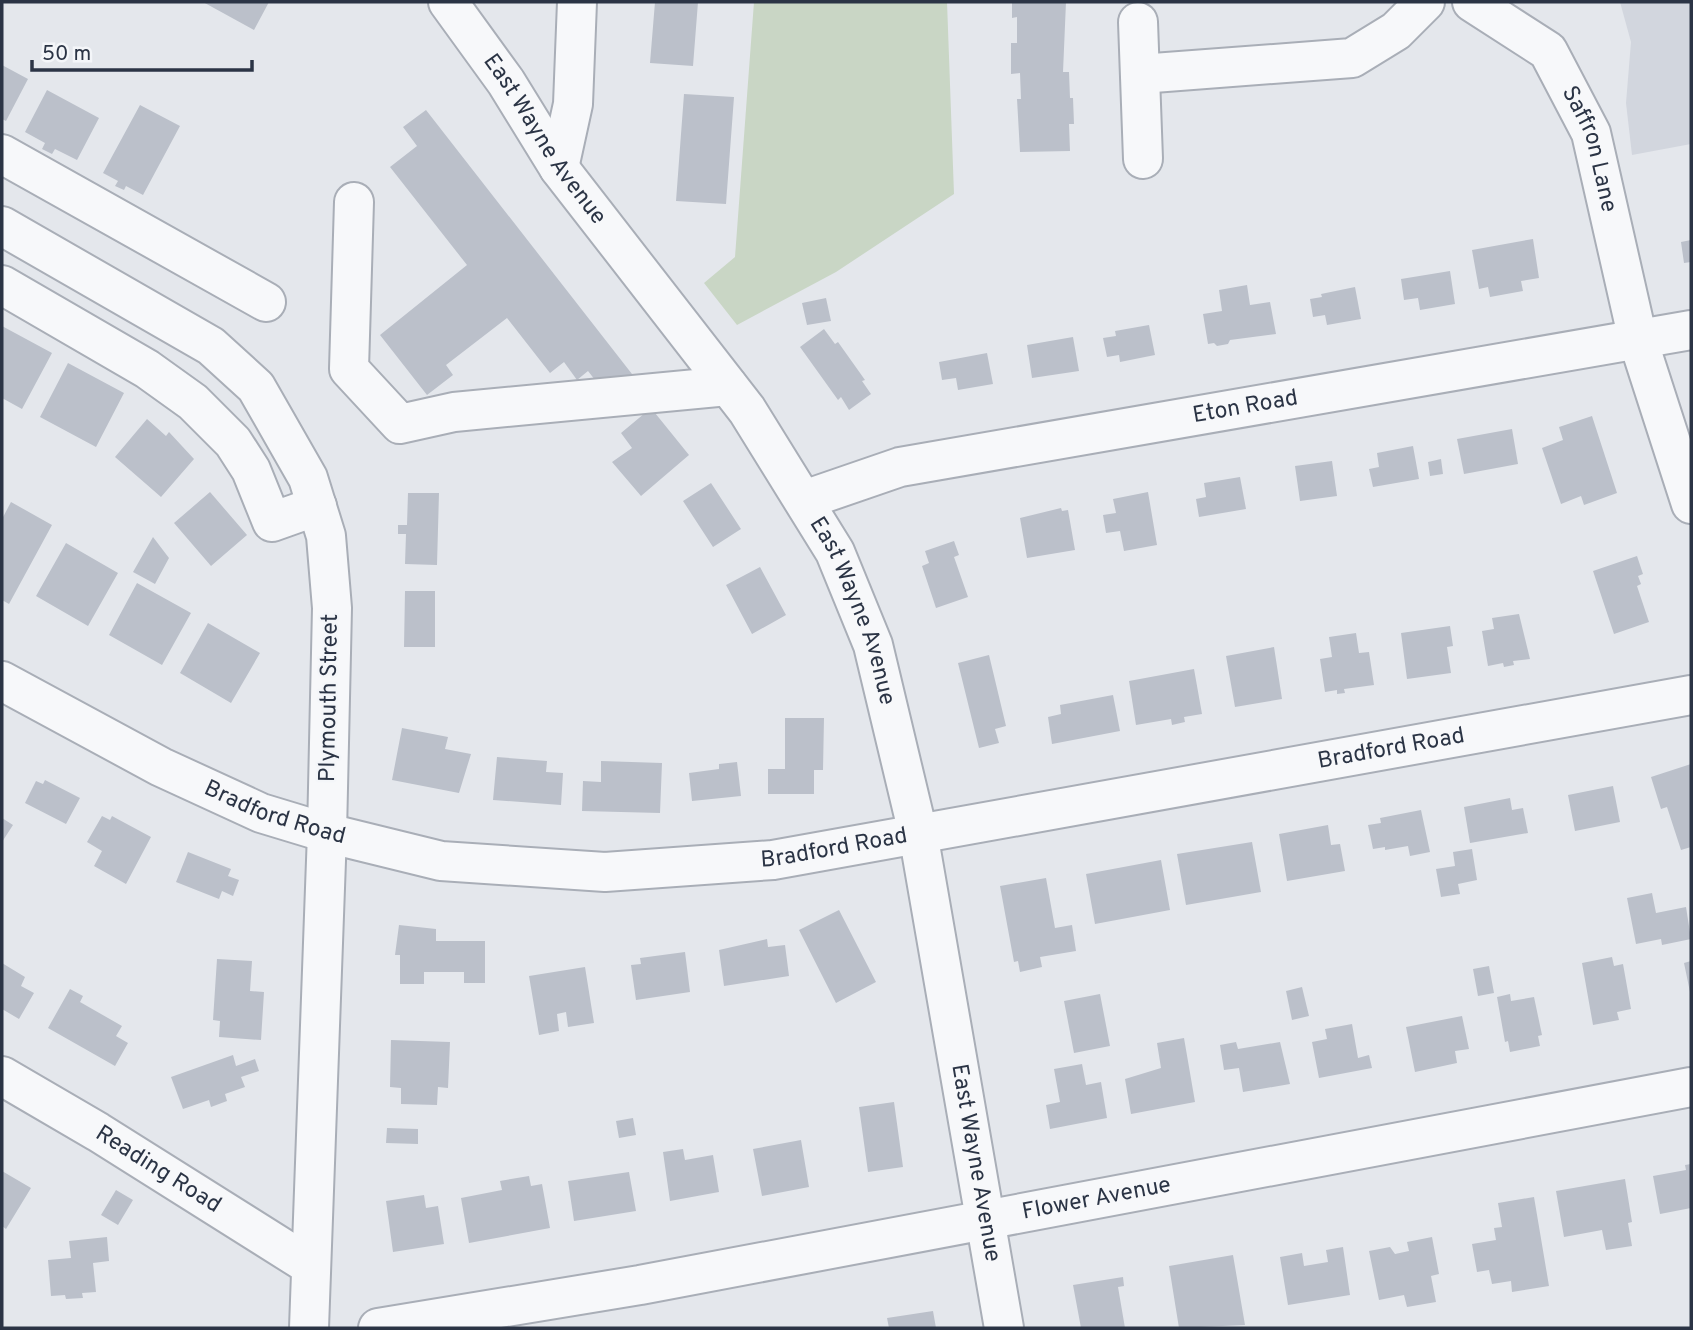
<svg xmlns="http://www.w3.org/2000/svg" width="1693" height="1330" font-family="Overpass,sans-serif">
<style>
.built{fill:#d2d6de}
.green{fill:#c9d6c5}
.building{fill:#bbc0ca}
.lines{fill:none;stroke-linecap:round;stroke-linejoin:round}
.minor-casing{stroke:#a9aeb7;stroke-width:42}
.minor{stroke:#f7f8fa;stroke-width:38}
.labels{text-anchor:middle;dominant-baseline:central;stroke-width:5;stroke-linejoin:round;paint-order:stroke}
.street-label{font-size:23px;fill:#2b3445;stroke:#f4f6f9}
</style>
<rect width="100%" height="100%" fill="#e4e7ec"/>
<path class="built" d="M 1620,2 L 1691,2 L 1691,144 L 1632,155 L 1626,103 L 1631,42 Z"/>
<path class="green" d="M 754,2 L 947,2 L 954,194 L 836,272 L 737,325 L 704,283 L 735,257 Z"/>
<path class="building" d="M 203,2 L 269,2 L 254,30 Z
M 655,2 L 698,2 L 693,66 L 650,63 Z
M 1012,2 L 1066,2 L 1063,72 L 1069,72 L 1070,98 L 1073,98 L 1074,124 L 1069,124 L 1070,151 L 1020,152 L 1017,99 L 1021,99 L 1020,73 L 1011,74 L 1011,43 L 1017,43 L 1017,17 L 1012,18 Z
M 2,65 L 28,79 L 6,121 L 2,119 Z
M 47,90 L 99,118 L 77,160 L 55,149 L 52,154 L 42,149 L 45,143 L 25,132 Z
M 684,94 L 734,97 L 726,204 L 676,201 Z
M 140,105 L 180,126 L 143,195 L 126,186 L 124,190 L 115,186 L 118,181 L 103,173 Z
M 426,110 L 632,374 L 606,394 L 588,371 L 577,380 L 564,362 L 550,373 L 507,318 L 446,365 L 453,375 L 427,395 L 380,335 L 467,265 L 390,167 L 417,146 L 403,127 Z
M 1533,239 L 1539,278 L 1521,281 L 1523,291 L 1490,297 L 1488,287 L 1479,289 L 1472,250 Z
M 1691,240 L 1691,262 L 1684,263 L 1681,242 Z
M 1450,271 L 1455,304 L 1420,310 L 1418,298 L 1404,300 L 1401,279 Z
M 1247,285 L 1250,305 L 1270,302 L 1276,334 L 1230,340 L 1228,344 L 1217,346 L 1214,343 L 1208,344 L 1203,314 L 1222,311 L 1219,290 Z
M 1355,287 L 1361,319 L 1327,325 L 1325,315 L 1313,317 L 1310,299 L 1322,297 L 1321,294 Z
M 826,298 L 831,321 L 807,325 L 802,303 Z
M 1149,325 L 1155,355 L 1120,362 L 1119,355 L 1107,357 L 1103,338 L 1116,336 L 1115,331 Z
M 2,326 L 52,353 L 22,409 L 2,398 Z
M 824,329 L 835,344 L 838,342 L 865,380 L 862,381 L 871,394 L 849,410 L 841,397 L 838,400 L 800,347 Z
M 1073,337 L 1079,371 L 1032,378 L 1027,345 Z
M 987,353 L 993,384 L 958,390 L 956,378 L 942,380 L 939,362 Z
M 68,363 L 124,393 L 96,447 L 40,417 Z
M 651,408 L 689,455 L 641,496 L 612,462 L 632,448 L 621,433 Z
M 1592,416 L 1617,493 L 1584,505 L 1581,496 L 1561,504 L 1542,448 L 1563,440 L 1559,427 Z
M 147,419 L 166,436 L 169,432 L 194,459 L 161,497 L 115,457 Z
M 1512,429 L 1518,464 L 1464,474 L 1457,439 Z
M 1413,446 L 1419,479 L 1373,487 L 1369,469 L 1379,467 L 1377,453 Z
M 1441,459 L 1443,474 L 1430,476 L 1428,462 Z
M 1332,461 L 1337,496 L 1300,501 L 1295,466 Z
M 1240,477 L 1246,509 L 1199,517 L 1196,499 L 1206,497 L 1204,483 Z
M 711,483 L 741,529 L 713,547 L 683,501 Z
M 210,492 L 247,535 L 211,566 L 174,523 Z
M 1148,492 L 1157,545 L 1124,551 L 1120,531 L 1106,533 L 1103,515 L 1116,513 L 1113,499 Z
M 408,493 L 439,493 L 437,565 L 405,564 L 406,534 L 398,534 L 398,525 L 407,525 Z
M 11,502 L 52,525 L 9,604 L 2,600 L 2,519 Z
M 1061,508 L 1062,511 L 1068,510 L 1075,550 L 1027,558 L 1020,518 Z
M 153,537 L 169,558 L 155,584 L 133,572 Z
M 954,541 L 959,555 L 954,557 L 968,597 L 936,608 L 922,566 L 929,563 L 925,551 Z
M 66,543 L 118,573 L 88,626 L 36,596 Z
M 1637,556 L 1643,574 L 1638,576 L 1641,584 L 1637,586 L 1649,622 L 1614,634 L 1593,571 Z
M 760,567 L 786,615 L 752,634 L 726,585 Z
M 137,583 L 191,613 L 162,665 L 109,635 Z
M 405,591 L 435,591 L 435,647 L 404,647 Z
M 1519,614 L 1530,659 L 1513,661 L 1514,665 L 1504,667 L 1503,663 L 1488,666 L 1482,631 L 1494,629 L 1492,618 Z
M 208,623 L 260,653 L 231,703 L 180,673 Z
M 1450,626 L 1453,646 L 1447,647 L 1451,673 L 1407,679 L 1401,633 Z
M 1356,633 L 1359,653 L 1369,652 L 1374,685 L 1344,689 L 1345,693 L 1337,694 L 1337,690 L 1325,692 L 1320,659 L 1332,657 L 1329,637 Z
M 1274,647 L 1282,699 L 1235,707 L 1226,656 Z
M 989,655 L 1006,726 L 995,729 L 999,743 L 979,748 L 958,663 Z
M 1194,669 L 1202,714 L 1184,717 L 1185,722 L 1172,725 L 1171,719 L 1136,725 L 1129,681 Z
M 1113,695 L 1120,731 L 1052,744 L 1048,717 L 1061,714 L 1060,705 Z
M 785,718 L 824,718 L 823,770 L 814,770 L 814,794 L 768,794 L 768,769 L 785,769 Z
M 402,728 L 448,737 L 445,749 L 471,754 L 459,793 L 392,780 Z
M 497,757 L 547,761 L 546,772 L 563,773 L 561,805 L 493,800 Z
M 601,761 L 662,763 L 660,813 L 582,811 L 583,781 L 601,782 Z
M 737,762 L 741,796 L 692,801 L 689,773 L 719,769 L 719,764 Z
M 1691,764 L 1691,847 L 1681,850 L 1667,807 L 1661,809 L 1651,777 Z
M 45,780 L 80,798 L 66,824 L 25,803 L 36,781 L 43,784 Z
M 1613,786 L 1620,822 L 1575,831 L 1568,795 Z
M 1510,798 L 1512,810 L 1523,808 L 1528,833 L 1470,843 L 1464,807 Z
M 1421,810 L 1430,852 L 1410,856 L 1408,846 L 1385,850 L 1385,847 L 1373,849 L 1368,825 L 1381,823 L 1380,818 Z
M 102,816 L 110,820 L 112,816 L 151,837 L 126,884 L 94,866 L 102,851 L 87,842 Z
M 2,818 L 13,825 L 2,842 Z
M 1328,825 L 1331,845 L 1340,844 L 1345,871 L 1287,881 L 1279,834 Z
M 1252,842 L 1261,892 L 1186,905 L 1177,854 Z
M 1472,849 L 1477,880 L 1458,884 L 1460,894 L 1441,897 L 1436,869 L 1455,866 L 1453,852 Z
M 188,852 L 231,869 L 228,876 L 239,880 L 233,896 L 222,891 L 219,899 L 176,882 Z
M 1161,860 L 1170,910 L 1095,924 L 1086,874 Z
M 1046,878 L 1055,928 L 1072,925 L 1076,951 L 1040,957 L 1042,967 L 1020,972 L 1018,961 L 1014,962 L 1000,886 Z
M 1652,893 L 1656,913 L 1686,907 L 1691,939 L 1662,945 L 1661,939 L 1636,944 L 1627,898 Z
M 839,910 L 876,982 L 836,1003 L 799,930 Z
M 399,925 L 436,929 L 436,941 L 485,941 L 485,983 L 464,983 L 464,972 L 424,972 L 424,984 L 400,984 L 400,955 L 395,955 Z
M 767,939 L 768,947 L 785,945 L 789,976 L 724,986 L 719,950 Z
M 685,952 L 690,992 L 636,1000 L 631,965 L 641,964 L 640,958 Z
M 1612,957 L 1614,966 L 1623,964 L 1631,1009 L 1617,1012 L 1619,1020 L 1593,1025 L 1582,963 Z
M 217,959 L 252,961 L 250,991 L 264,992 L 261,1040 L 219,1037 L 220,1021 L 213,1020 Z
M 1691,961 L 1691,992 L 1690,992 L 1684,963 Z
M 2,963 L 25,977 L 21,986 L 34,993 L 19,1019 L 2,1009 Z
M 1489,966 L 1494,993 L 1478,996 L 1473,969 Z
M 585,967 L 594,1023 L 568,1027 L 566,1012 L 557,1014 L 559,1031 L 539,1035 L 529,976 Z
M 1302,987 L 1309,1016 L 1292,1020 L 1286,991 Z
M 70,989 L 83,996 L 80,1002 L 122,1026 L 116,1036 L 128,1043 L 115,1066 L 48,1028 Z
M 1100,994 L 1110,1046 L 1074,1053 L 1064,1001 Z
M 1510,994 L 1511,1001 L 1534,997 L 1542,1035 L 1538,1036 L 1540,1046 L 1510,1052 L 1508,1041 L 1505,1042 L 1497,997 Z
M 1462,1016 L 1469,1049 L 1455,1051 L 1457,1063 L 1415,1072 L 1406,1027 Z
M 1352,1024 L 1358,1058 L 1369,1055 L 1372,1068 L 1319,1078 L 1312,1042 L 1327,1039 L 1325,1029 Z
M 1184,1038 L 1195,1102 L 1131,1114 L 1125,1079 L 1161,1068 L 1157,1043 Z
M 391,1040 L 450,1042 L 448,1088 L 438,1087 L 437,1105 L 401,1104 L 401,1088 L 390,1087 Z
M 1236,1042 L 1238,1049 L 1280,1042 L 1290,1084 L 1243,1092 L 1239,1068 L 1224,1070 L 1220,1045 Z
M 233,1055 L 236,1066 L 255,1059 L 259,1071 L 241,1077 L 245,1087 L 225,1094 L 227,1101 L 211,1107 L 209,1100 L 183,1109 L 171,1077 Z
M 1082,1064 L 1086,1085 L 1101,1082 L 1107,1118 L 1050,1129 L 1046,1105 L 1060,1102 L 1054,1069 Z
M 894,1102 L 903,1167 L 868,1172 L 859,1107 Z
M 633,1118 L 636,1135 L 619,1138 L 616,1121 Z
M 387,1128 L 418,1129 L 418,1144 L 386,1143 Z
M 801,1140 L 809,1187 L 762,1196 L 753,1149 Z
M 683,1149 L 685,1160 L 713,1155 L 719,1192 L 670,1201 L 663,1152 Z
M 1691,1164 L 1691,1208 L 1660,1214 L 1653,1176 L 1686,1170 L 1685,1165 Z
M 2,1171 L 31,1188 L 6,1229 L 2,1226 Z
M 629,1172 L 636,1211 L 574,1221 L 568,1181 Z
M 529,1176 L 531,1186 L 542,1184 L 550,1228 L 469,1243 L 461,1198 L 502,1190 L 500,1181 Z
M 1625,1179 L 1632,1222 L 1628,1223 L 1632,1246 L 1606,1250 L 1602,1230 L 1564,1237 L 1556,1191 Z
M 116,1190 L 133,1200 L 118,1225 L 101,1215 Z
M 424,1195 L 426,1208 L 438,1206 L 444,1244 L 393,1252 L 386,1201 Z
M 1534,1197 L 1549,1286 L 1512,1292 L 1511,1281 L 1492,1284 L 1489,1270 L 1477,1272 L 1472,1244 L 1496,1240 L 1494,1228 L 1502,1227 L 1498,1203 Z
M 107,1237 L 109,1261 L 93,1263 L 96,1292 L 82,1293 L 83,1298 L 66,1299 L 65,1295 L 51,1296 L 48,1260 L 71,1258 L 69,1241 Z
M 1432,1237 L 1439,1274 L 1431,1276 L 1436,1302 L 1407,1307 L 1404,1295 L 1379,1300 L 1369,1251 L 1390,1247 L 1395,1254 L 1409,1251 L 1407,1242 Z
M 1343,1247 L 1350,1295 L 1288,1305 L 1280,1257 L 1302,1253 L 1304,1266 L 1328,1262 L 1326,1250 Z
M 1233,1255 L 1245,1325 L 1179,1328 L 1169,1266 Z
M 1123,1277 L 1124,1286 L 1118,1287 L 1125,1328 L 1081,1328 L 1073,1285 Z
M 933,1311 L 936,1328 L 889,1328 L 887,1318 Z"/>
<g class="lines">
<g class="minor-casing">
<g id="minor">
<path id="s1" d="M 448,2 L 506,82 L 559,168 L 747,410 L 835,552 L 873,645 L 918,833 L 1004,1328"/>
<path id="s2" d="M 1472,2 L 1548,51 L 1591,133 L 1638,340 L 1691,504"/>
<path d="M 1138,22 L 1143,159"/>
<path d="M 1140,74 L 1352,58 L 1396,31 L 1425,2"/>
<path d="M 2,154 L 266,302"/>
<path d="M 559,168 L 573,104 L 577,2"/>
<path d="M 354,202 L 349,369 L 400,424 L 454,412 L 728,386"/>
<path d="M 2,226 L 211,346 L 256,387 L 308,478 L 326,536 L 332,608 L 327,833 L 309,1328"/>
<path d="M 2,285 L 147,369 L 193,402 L 233,442 L 251,470 L 272,522 L 317,506"/>
<path id="s3" d="M 804,500 L 900,467 L 1691,330"/>
<path id="s4" d="M 2,681 L 161,767 L 261,813 L 327,833 L 441,861 L 605,872 L 773,860 L 1691,695"/>
<path id="s5" d="M 2,1076 L 98,1132 L 311,1266"/>
<path id="s6" d="M 378,1328 L 640,1285 L 1691,1087"/>
</g>
</g>
<use href="#minor" class="minor"/>
</g>
<g class="labels">
<g class="street-label">
<text stroke="none"><textPath href="#s1" startOffset="168">East Wayne Avenue</textPath></text>
<text stroke="none"><textPath href="#s2" startOffset="198">Saffron Lane</textPath></text>
<text stroke="none"><textPath href="#s3" startOffset="452">Eton Road</textPath></text>
<text stroke="none"><textPath href="#s1" startOffset="735">East Wayne Avenue</textPath></text>
<text transform="translate(330 698) rotate(-89)">Plymouth Street</text>
<text stroke="none"><textPath href="#s4" startOffset="1438">Bradford Road</textPath></text>
<text stroke="none"><textPath href="#s4" startOffset="304">Bradford Road</textPath></text>
<text stroke="none"><textPath href="#s4" startOffset="872">Bradford Road</textPath></text>
<text stroke="none"><textPath href="#s1" startOffset="1302">East Wayne Avenue</textPath></text>
<text stroke="none"><textPath href="#s5" startOffset="182">Reading Road</textPath></text>
<text stroke="none"><textPath href="#s6" startOffset="730">Flower Avenue</textPath></text>
</g>
</g>
<rect width="1693" height="1330" fill="none" stroke="#2b3445" stroke-width="7"/>
<path d="M32 60v10h220v-10" fill="none" stroke="#2b3445" stroke-width="3.5"/>
<text x="42" y="60" font-size="21" fill="#2b3445" stroke="#f4f6f9" stroke-width="5" paint-order="stroke">50 m</text>
</svg>
